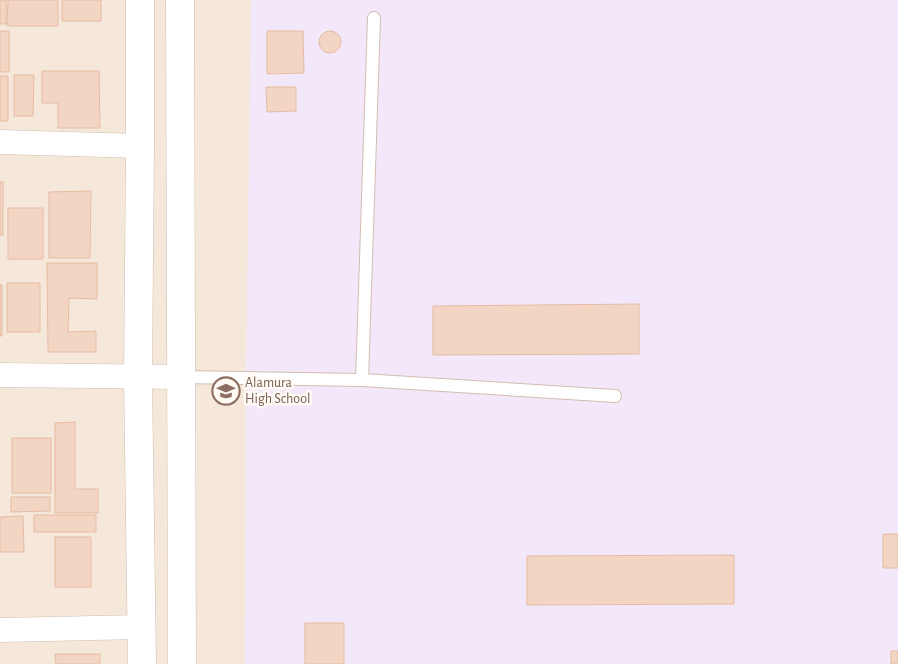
<svg xmlns="http://www.w3.org/2000/svg" width="898" height="664" font-family="'Alegreya Sans',sans-serif">
<style>
.residential{fill:#f5e8da}
.education{fill:#f3e8fa}
.building{fill:#f3d5c3;stroke:#e6bba3}
.lines{fill:none;stroke-linecap:round;stroke-linejoin:round}
.service-casing{stroke:#d1beb0;stroke-width:14}
.minor-casing{stroke:#d1beb0;stroke-width:25}
.tertiary-casing{stroke:#d1beb0;stroke-width:29}
.service{stroke:#fff;stroke-width:12}
.minor{stroke:#fff;stroke-width:24}
.tertiary{stroke:#fff;stroke-width:28}
.labels{text-anchor:middle;dominant-baseline:central;stroke-width:5;stroke-linejoin:round;paint-order:stroke}
.education-label{font-size:14px;fill:#785e54;stroke:#fffaf3;text-anchor:start}
</style>
<rect width="100%" height="100%" fill="#fdf6ec"/>
<path class="residential" d="M 0,0 L 898,0 L 898,664 L 0,664 Z"/>
<path class="education" d="M 251,0 L 898,0 L 898,664 L 245,664 L 246,375 Z"/>
<path class="building" d="M 0,0 L 6,0 L 6,24 L 0,24 Z
M 8,0 L 58,0 L 58,26 L 7,26 Z
M 62,0 L 101,0 L 101,21 L 62,21 Z
M319 42a11 11 0 1 1 22 0a11 11 0 1 1-22 0Z
M 0,31 L 9,31 L 9,72 L 0,72 Z
M 267,31 L 303,31 L 304,73 L 267,74 Z
M 42,71 L 99,71 L 100,128 L 58,128 L 58,103 L 42,103 Z
M 14,75 L 34,75 L 33,116 L 14,116 Z
M 0,76 L 8,76 L 8,121 L 0,121 Z
M 266,87 L 296,87 L 296,111 L 267,112 Z
M 0,182 L 3,182 L 3,235 L 0,235 Z
M 91,191 L 90,258 L 49,258 L 49,192 Z
M 8,208 L 43,208 L 43,259 L 8,259 Z
M 47,263 L 97,263 L 97,299 L 69,298 L 68,332 L 96,331 L 96,352 L 48,352 Z
M 7,283 L 40,283 L 40,332 L 7,332 Z
M 0,285 L 2,285 L 2,336 L 0,336 Z
M 639,304 L 639,354 L 433,355 L 433,306 Z
M 75,422 L 75,489 L 98,489 L 98,513 L 55,513 L 55,423 Z
M 12,438 L 51,438 L 51,493 L 12,493 Z
M 11,497 L 50,497 L 50,511 L 11,512 Z
M 34,515 L 96,515 L 96,532 L 34,532 Z
M 23,516 L 24,552 L 0,552 L 0,517 Z
M 883,534 L 898,534 L 898,568 L 883,568 Z
M 55,537 L 91,537 L 91,587 L 55,587 Z
M 734,555 L 734,604 L 527,605 L 527,556 Z
M 305,623 L 344,623 L 344,664 L 305,664 Z
M 891,651 L 898,651 L 898,664 L 891,664 Z
M 55,654 L 100,654 L 100,664 L 56,664 Z"/>
<g class="lines">
<g class="service-casing">
<path id="service" d="M 182,377 L 362,380 L 615,396
M 362,380 L 374,18"/>
</g>
<g class="minor-casing">
<path id="minor" d="M 0,142 L 140,146
M 0,375 L 182,377
M 0,630 L 142,627"/>
</g>
<g class="tertiary-casing">
<path id="tertiary" d="M 140,0 L 140,146 L 138,377 L 142,664
M 180,0 L 182,664"/>
</g>
<use href="#service" class="service"/>
<use href="#minor" class="minor"/>
<use href="#tertiary" class="tertiary"/>
</g>
<defs>
<g id="school-ring" transform="scale(1.4375)"><circle r="9.5" fill="#fffaf3" stroke="#8d6e63" stroke-width="1.5"/><path d="M0-5L7-2L0 1L-7-2ZM-4 1L0 2.5L4 1V4Q0 6-4 4Z" fill="#8d6e63"/></g>
</defs>
<g fill-rule="evenodd">
<use href="#school-ring" x="226" y="391"/>
</g>
<g class="labels">
<g class="education-label">
<text x="245" y="383">Alamura<tspan x="245" dy="16">High School</tspan></text>
</g>
</g>
</svg>
